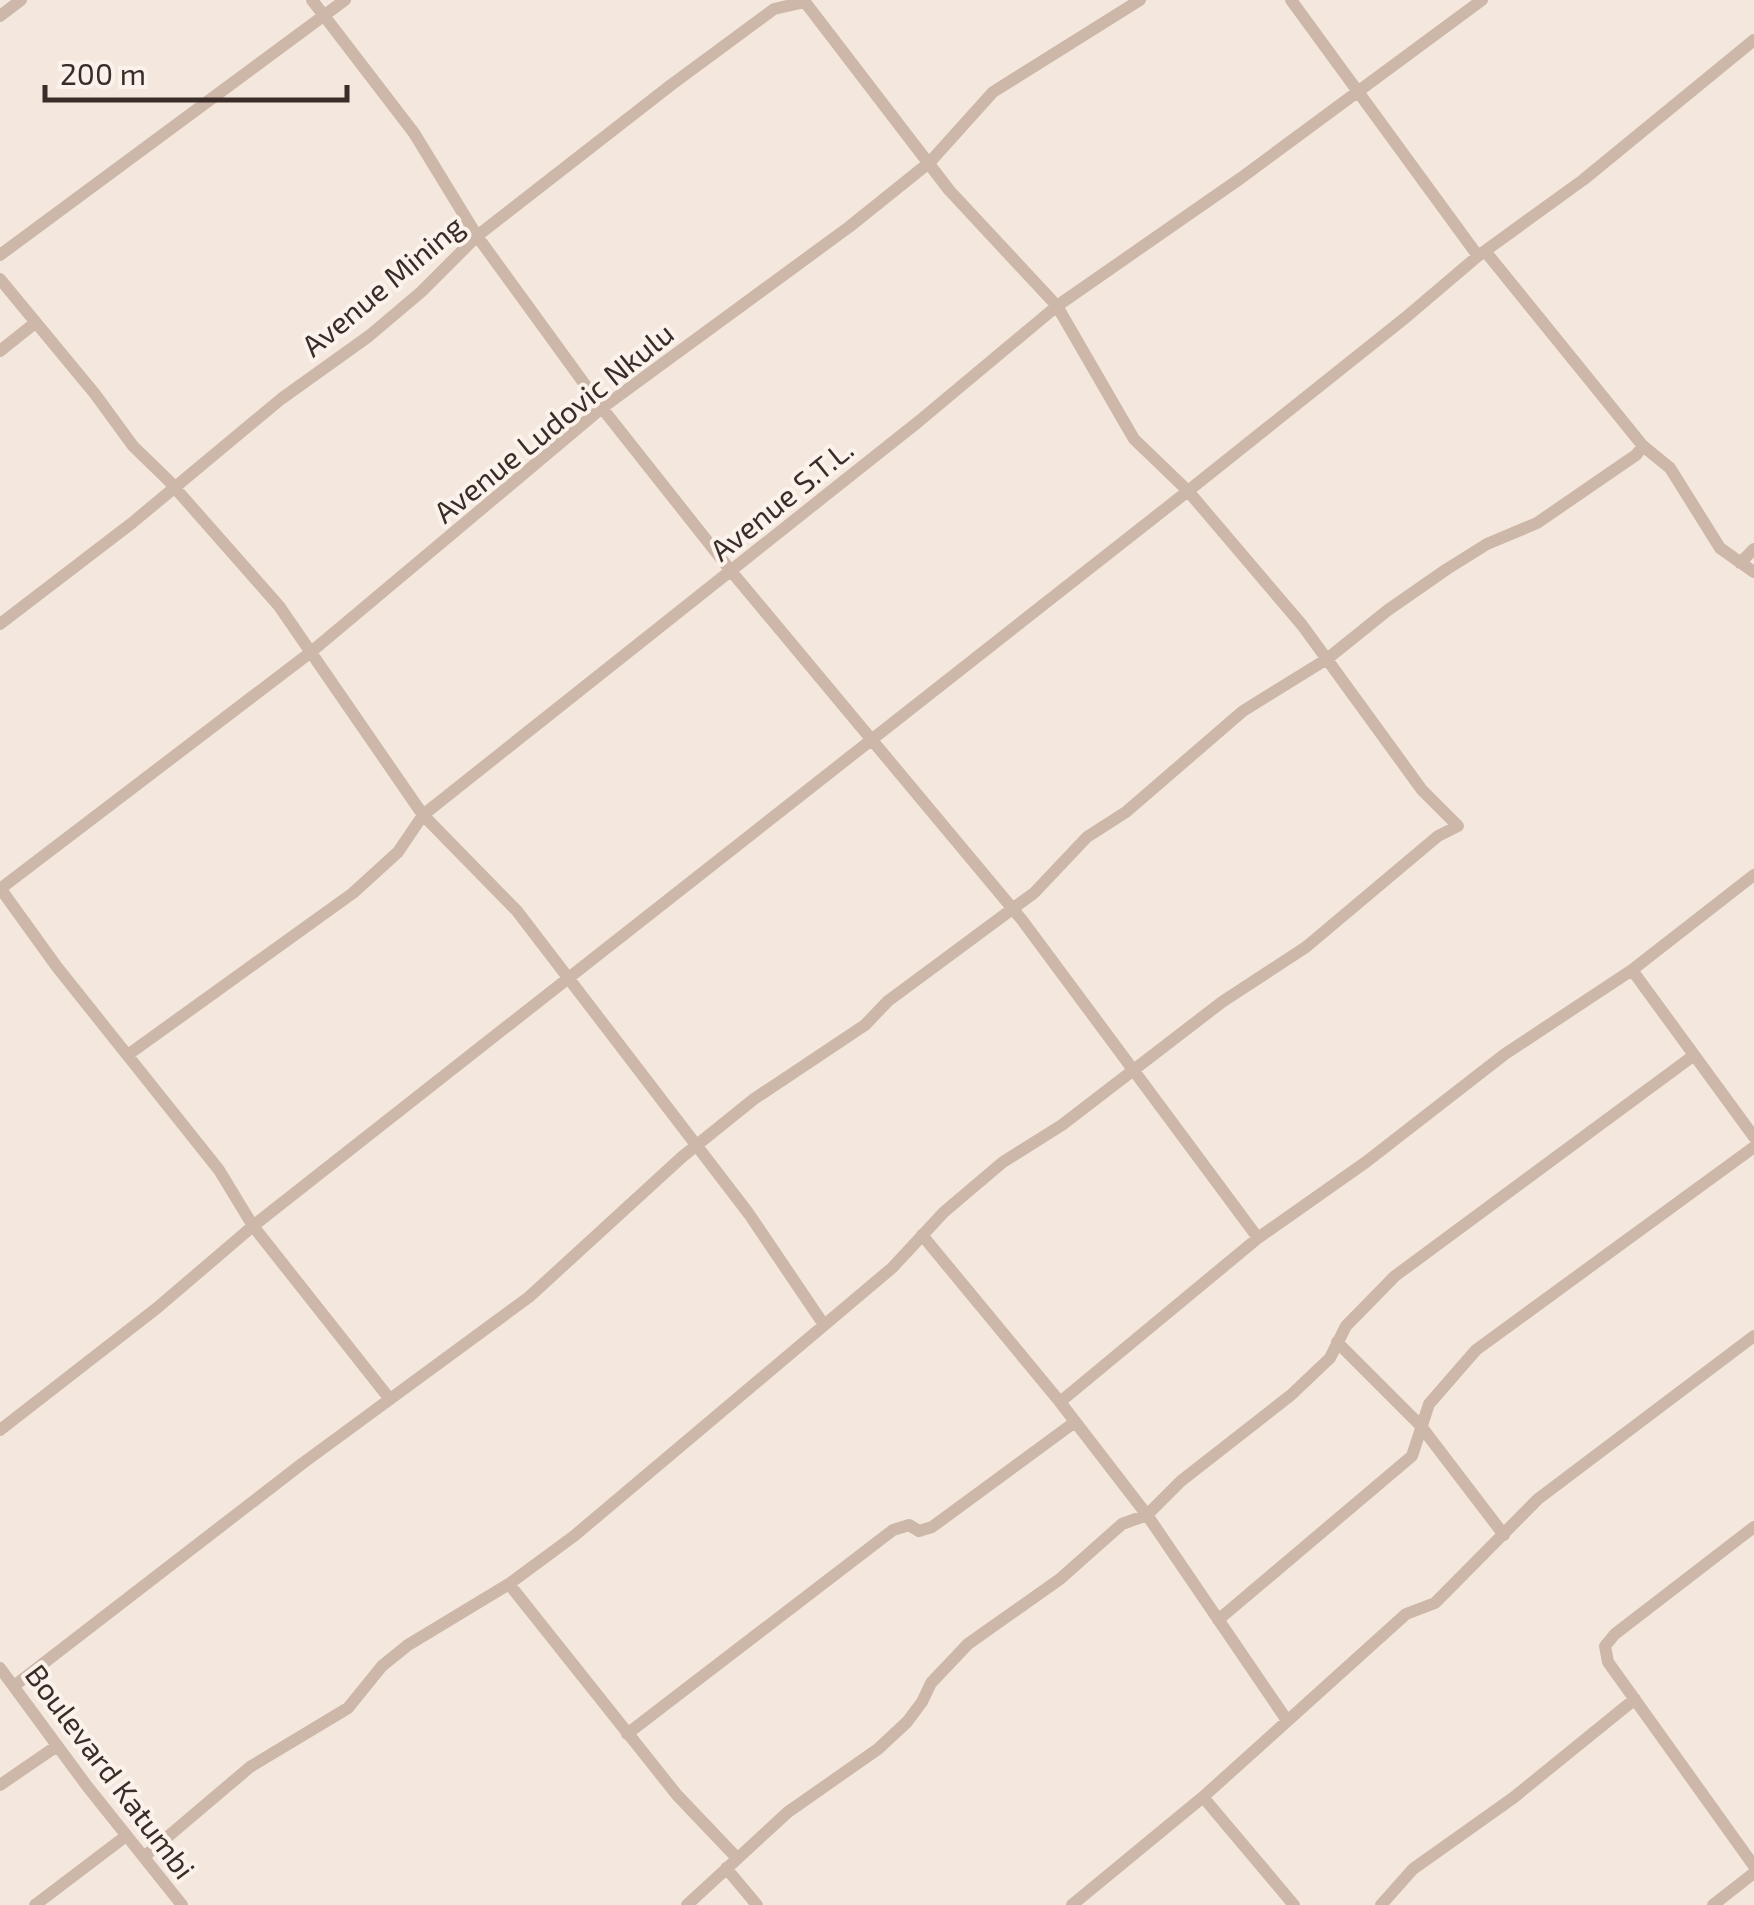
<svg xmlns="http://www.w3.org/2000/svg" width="1754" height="1905" font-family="'Exo 2',sans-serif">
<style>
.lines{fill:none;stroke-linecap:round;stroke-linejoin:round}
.minor{stroke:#cdb7a8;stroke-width:12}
.labels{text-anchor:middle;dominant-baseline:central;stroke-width:8;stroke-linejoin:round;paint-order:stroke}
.street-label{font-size:30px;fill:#3a2d29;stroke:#fbf3eb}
</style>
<rect width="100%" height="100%" fill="#f4e8de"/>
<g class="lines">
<path class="minor" d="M 312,0 L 414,133 L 477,236 L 602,408 L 731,571 L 1022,920 L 1258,1238
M 1291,0 L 1478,256
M 0,16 L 21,0
M 1485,251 L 1643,446 L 1670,468 L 1720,548 L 1754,572
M 0,255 L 345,0
M 0,279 L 95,394 L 133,446 L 168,480 L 279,606 L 423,815 L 517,911 L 749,1214 L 824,1325
M 0,351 L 35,323
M 1740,563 L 1754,549
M 0,624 L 132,523 L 281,399 L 369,336 L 421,292 L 477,236 L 671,85 L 774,9 L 805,2 L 949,190 L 1057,306 L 1134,439 L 1188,491 L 1302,625 L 1422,790 L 1458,826 L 1438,836 L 1306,947 L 1222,1002 L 1062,1125 L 1003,1162 L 944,1212 L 892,1268 L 574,1536 L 509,1584 L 408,1645 L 382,1666 L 348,1708 L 250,1767 L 145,1856
M 0,888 L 57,967 L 219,1170 L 253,1226 L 389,1398
M 0,889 L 311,652 L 602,408 L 849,227 L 930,162 L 993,92 L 1140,0
M 1632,970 L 1754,1137
M 129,1054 L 353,893 L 398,852 L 423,815 L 918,422 L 1057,306 L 1241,178 L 1482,0
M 922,1235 L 1060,1402 L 1147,1515 L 1286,1719
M 1337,1342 L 1420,1425 L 1504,1535
M 1060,1402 L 1258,1238 L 1366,1162 L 1505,1054 L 1632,970 L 1754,875
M 0,1430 L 157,1308 L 253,1226 L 1188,491 L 1405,318 L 1478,256 L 1583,180 L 1754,40
M 1754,1527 L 1615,1634 L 1605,1646 L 1608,1662 L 1754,1866
M 509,1584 L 677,1795 L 737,1858
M 1218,1620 L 1412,1456 L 1429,1404 L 1476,1350 L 1754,1147
M 0,1668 L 87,1786 L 182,1905
M 14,1686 L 303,1463 L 529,1297 L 682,1157 L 754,1099 L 865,1025 L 888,1001 L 1034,893 L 1087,837 L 1126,812 L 1243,711 L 1327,659 L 1388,610 L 1447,569 L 1487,544 L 1537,523 L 1636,455 L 1643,446
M 627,1734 L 893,1530 L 909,1525 L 919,1531 L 932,1527 L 1075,1422
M 0,1785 L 57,1746
M 1203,1797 L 1294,1905
M 726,1868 L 757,1905
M 35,1905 L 126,1836
M 687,1905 L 788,1812 L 878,1749 L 907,1722 L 922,1702 L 931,1683 L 968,1644 L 1060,1579 L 1122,1524 L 1147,1515 L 1181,1481 L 1291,1395 L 1330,1358 L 1346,1326 L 1395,1276 L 1693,1056
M 1072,1905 L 1203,1797 L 1406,1614 L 1435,1603 L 1538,1499 L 1754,1336
M 1381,1905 L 1413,1869 L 1513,1798 L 1635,1699
M 1713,1905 L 1754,1873"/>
</g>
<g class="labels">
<g class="street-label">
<text transform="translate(382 285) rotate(-40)">Avenue Mining</text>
<text transform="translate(553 422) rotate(-39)">Avenue Ludovic Nkulu</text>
<text transform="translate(781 499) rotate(-39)">Avenue S.T.L.</text>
<text transform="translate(111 1771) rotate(53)">Boulevard Katumbi</text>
</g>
</g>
<path d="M45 85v15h302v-15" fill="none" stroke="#3a2d29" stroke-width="5"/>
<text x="60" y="85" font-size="30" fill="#3a2d29" stroke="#fbf3eb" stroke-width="8" paint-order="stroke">200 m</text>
</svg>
